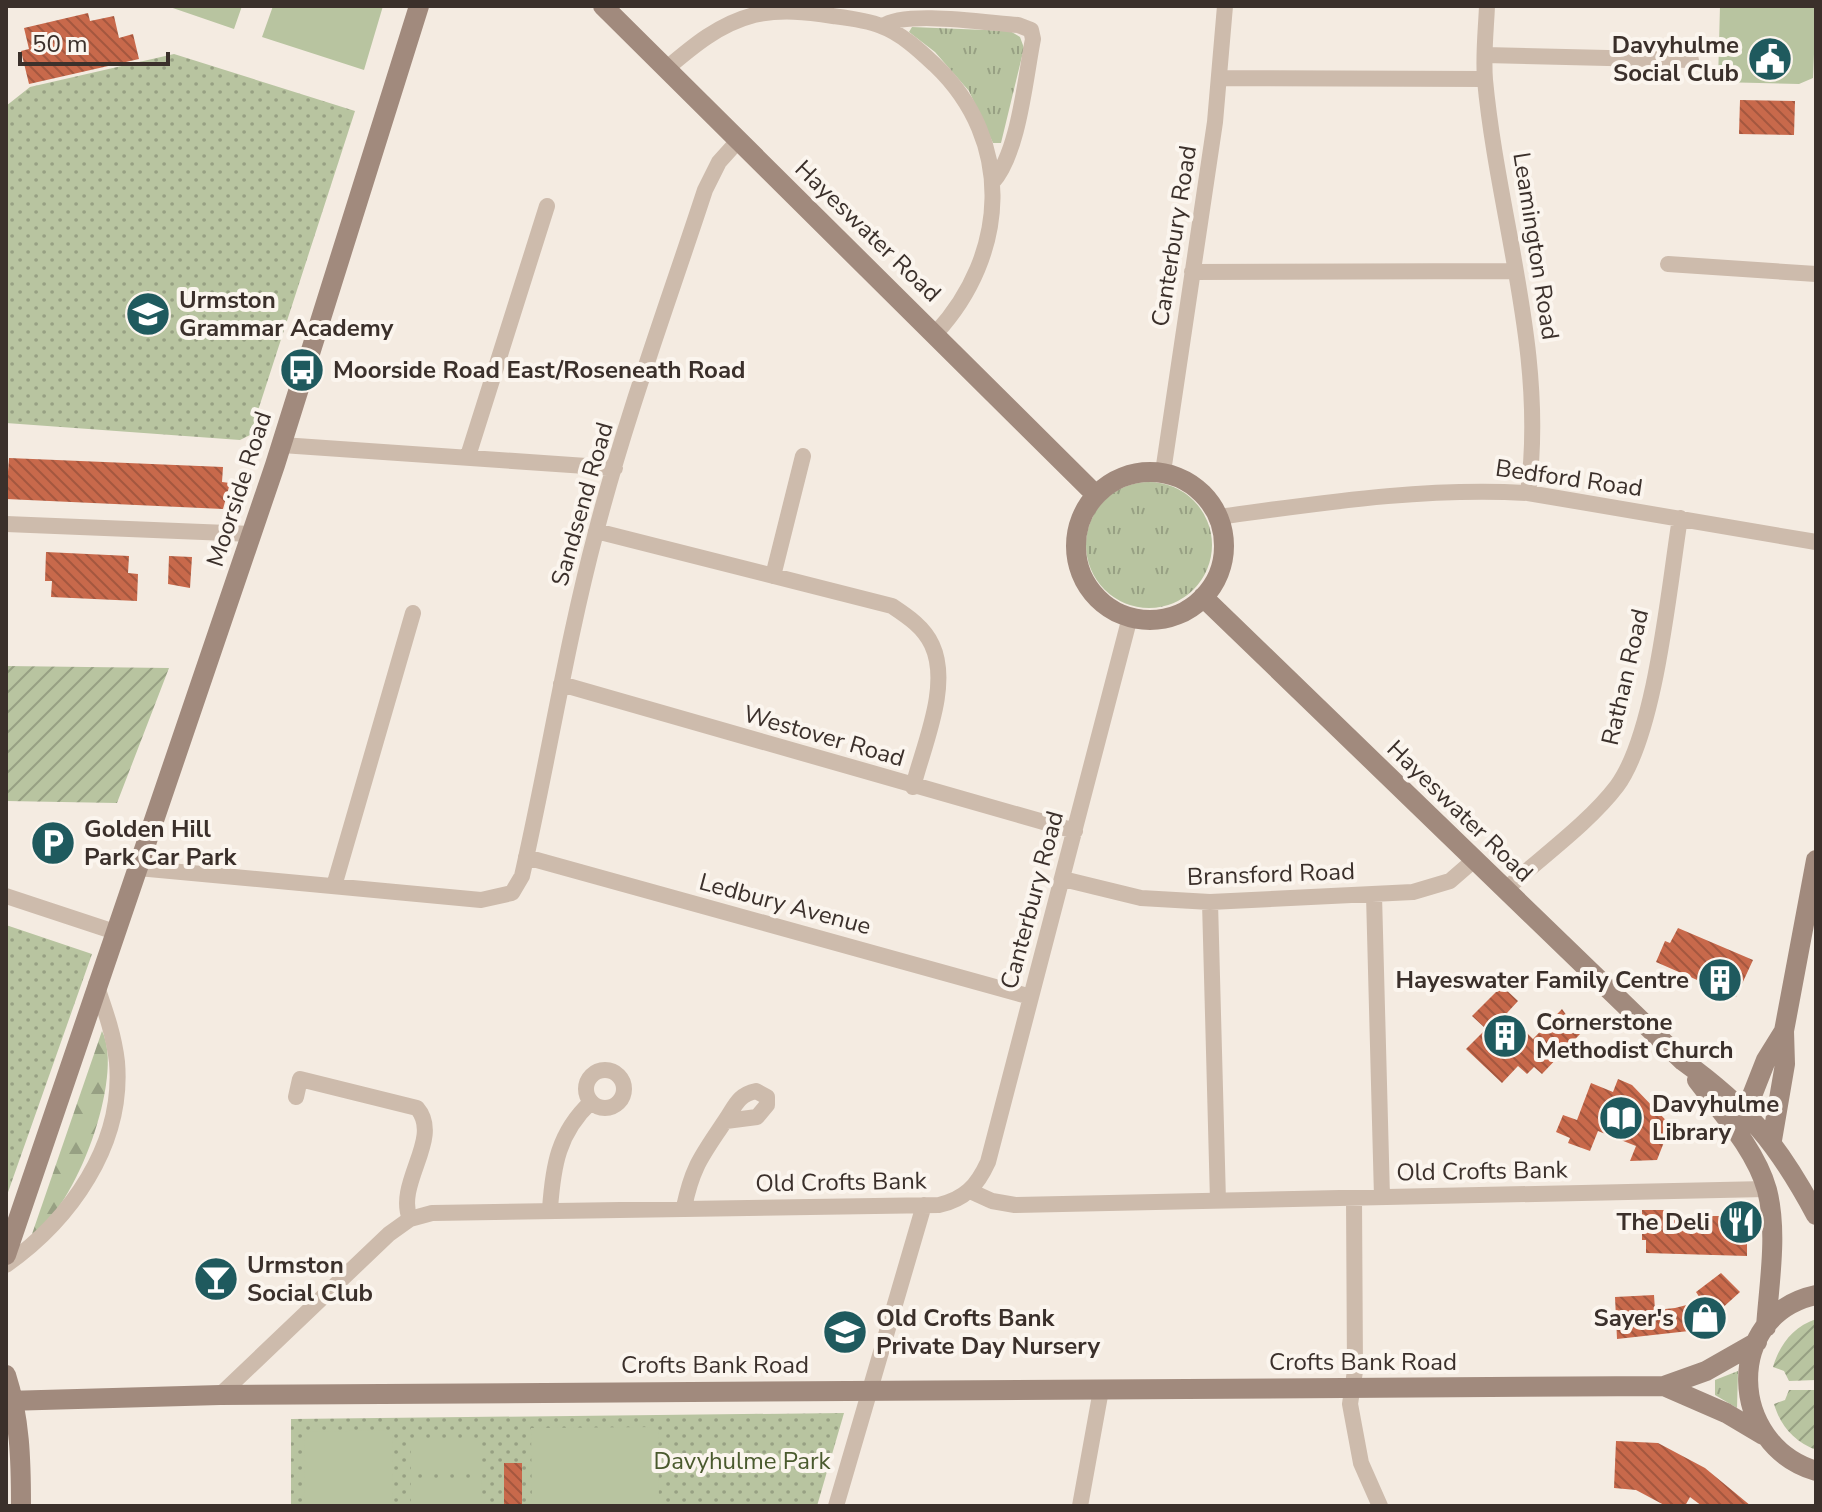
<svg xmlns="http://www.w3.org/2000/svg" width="1822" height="1512" font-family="'Nunito Sans',sans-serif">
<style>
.grass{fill:url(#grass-tufts)}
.forest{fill:url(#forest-firs)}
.park{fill:url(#park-dots)}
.garden{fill:url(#garden-furrows)}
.pitch{fill:#b8c4a0}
.building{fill:url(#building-back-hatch)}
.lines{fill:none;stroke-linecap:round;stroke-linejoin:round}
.street{stroke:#cdbbac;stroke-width:16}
.secondary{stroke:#a18a7d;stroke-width:20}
.labels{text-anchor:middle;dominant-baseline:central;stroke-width:8;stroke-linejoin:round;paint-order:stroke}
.poi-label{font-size:24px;font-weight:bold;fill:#3b302b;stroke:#fbf5ee;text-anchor:start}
.street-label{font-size:24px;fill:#3b302b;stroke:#fbf5ee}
.park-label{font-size:24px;fill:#4a5a2e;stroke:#fbf5ee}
</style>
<defs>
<pattern id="grass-tufts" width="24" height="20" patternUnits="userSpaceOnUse" patternTransform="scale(2)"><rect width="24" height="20" fill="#b8c4a0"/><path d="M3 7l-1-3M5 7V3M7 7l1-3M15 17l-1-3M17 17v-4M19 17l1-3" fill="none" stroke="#97a083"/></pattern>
<pattern id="forest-firs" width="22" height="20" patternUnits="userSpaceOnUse" patternTransform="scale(2)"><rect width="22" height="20" fill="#b8c4a0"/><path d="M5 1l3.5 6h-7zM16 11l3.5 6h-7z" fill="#97a083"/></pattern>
<pattern id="park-dots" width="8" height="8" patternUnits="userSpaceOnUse" patternTransform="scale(2)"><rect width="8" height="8" fill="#b8c4a0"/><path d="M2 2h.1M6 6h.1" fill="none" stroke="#97a083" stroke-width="1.8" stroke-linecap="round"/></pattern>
<pattern id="garden-furrows" width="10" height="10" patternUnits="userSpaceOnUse" patternTransform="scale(2)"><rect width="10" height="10" fill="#b8c4a0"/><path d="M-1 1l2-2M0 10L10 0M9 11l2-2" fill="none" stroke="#97a083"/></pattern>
<pattern id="building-back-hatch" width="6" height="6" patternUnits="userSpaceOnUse" patternTransform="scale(2)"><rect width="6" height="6" fill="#c8694b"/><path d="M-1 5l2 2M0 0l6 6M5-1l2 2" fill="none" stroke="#a4573f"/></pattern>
</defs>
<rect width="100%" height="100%" fill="#f4ebe1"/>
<path class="grass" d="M 912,27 L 1010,31 L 1020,37 L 1024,48 L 1001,143 L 993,143 L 969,91 L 935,52 L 909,32 Z
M1086 545a63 63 0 1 1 126 0a63 63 0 1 1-126 0Z
M 1738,1371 L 1737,1408 L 1715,1395 L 1715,1380 Z"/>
<path class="forest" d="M 102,1031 C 125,1076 75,1210 32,1234 Z"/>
<path class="park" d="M 174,54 L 355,111 L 250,435 L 240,440 L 6,423 L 6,106 L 30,87 Z
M 6,925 L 92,954 L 6,1198 Z
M 844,1413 L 817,1506 L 291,1506 L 291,1419 Z"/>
<path class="garden" d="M 6,666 L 169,668 L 117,803 L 6,801 Z
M 1816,1319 L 1816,1380 L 1789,1381 L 1784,1371 L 1773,1367 C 1780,1344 1793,1327 1816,1319 Z
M 1789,1390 L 1816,1390 L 1816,1450 C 1794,1441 1781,1427 1774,1404 L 1785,1400 Z"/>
<path class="pitch" d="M 167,6 L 242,6 L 234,29 Z
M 273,6 L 383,6 L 364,70 L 262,37 Z
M 1720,6 L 1816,6 L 1813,78 L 1799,84 L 1718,82 Z
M 658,1427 L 659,1506 L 532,1506 L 531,1428 Z
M 392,1430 L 393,1506 L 305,1506 L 304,1432 Z
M 411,1439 L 482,1439 L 482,1470 L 411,1470 Z
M 411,1480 L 482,1480 L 481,1506 L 411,1506 Z"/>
<path class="building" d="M 88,13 L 90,21 L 114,16 L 119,38 L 133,34 L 139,59 L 29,84 L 21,51 L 29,49 L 24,28 Z
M 1740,100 L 1795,101 L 1794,135 L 1739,134 Z
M 9,458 L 223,467 L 222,482 L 230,483 L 223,509 L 6,499 Z
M 46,552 L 129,556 L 128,573 L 138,574 L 137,601 L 51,597 L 52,581 L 45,581 Z
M 169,556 L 192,557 L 190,588 L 168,584 Z
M 1678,928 L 1753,960 L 1736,997 L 1656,962 L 1665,941 L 1670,943 Z
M 1502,986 L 1518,1001 L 1507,1013 L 1533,1039 L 1562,1009 L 1580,1034 L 1542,1074 L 1534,1067 L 1527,1074 L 1518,1066 L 1502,1083 L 1466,1049 L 1486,1029 L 1472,1016 Z
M 1618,1079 L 1632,1085 L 1682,1137 L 1666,1137 L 1657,1160 L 1630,1161 L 1636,1146 L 1598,1131 L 1590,1151 L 1568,1143 L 1570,1138 L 1556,1132 L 1563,1115 L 1577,1120 L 1591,1083 L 1613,1092 Z
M 1642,1210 L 1670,1210 L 1678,1216 L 1743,1216 L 1747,1222 L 1747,1256 L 1646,1253 L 1646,1240 L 1642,1240 Z
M 1721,1273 L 1740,1292 L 1698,1330 L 1617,1339 L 1615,1297 L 1654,1295 L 1655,1310 L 1675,1308 L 1702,1301 L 1696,1292 Z
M 1616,1441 L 1658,1443 L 1705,1468 L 1751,1506 L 1702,1506 L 1690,1497 L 1685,1506 L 1666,1506 L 1636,1490 L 1614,1488 Z
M 504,1463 L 522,1463 L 522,1506 L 504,1506 Z"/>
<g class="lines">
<path class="street" d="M 1487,6 C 1486,30 1483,55 1485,80 C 1498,218 1547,353 1528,493
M 883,26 C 905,10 988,23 1018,25 L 1031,30 L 1033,39 C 1025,79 1019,153 992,183
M 1485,55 L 1691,60
M 666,69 C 693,46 719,24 754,15 C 781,9 807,12 833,16 C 849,18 867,20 881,26 C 901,33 920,51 935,65 C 1015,141 1008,255 936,333
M 1221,78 L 1485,79
M 1668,264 L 1816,274
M 1192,272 L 1515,271
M 282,445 L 615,468
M 468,456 L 547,206
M 1163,472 L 1215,122 L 1225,6
M 1218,517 C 1322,503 1423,487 1528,493 L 1816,542
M 6,524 L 252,534
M 596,531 L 892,606 C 907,616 924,627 932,645 C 951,686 923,746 913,787
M 773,576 L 803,456
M 561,684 L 1075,831
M 526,857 L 1031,997
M 138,868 L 481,900 L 512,893 L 522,876 C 548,762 566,645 596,532 C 626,416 668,303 705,190 L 719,162 L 737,142
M 1063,879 L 1141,898 L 1210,902 L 1413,892 L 1450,881 L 1473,861
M 334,886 L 413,613
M 1505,890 C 1540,858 1589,823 1617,786 C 1656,733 1669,586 1680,518
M 1374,895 L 1382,1197
M 6,896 L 115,932
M 1210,902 L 1218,1201
M586 1089a19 19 0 1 1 38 0a19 19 0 1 1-38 0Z
M 296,1097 L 300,1079 L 417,1108 C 443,1138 395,1183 410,1219
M 970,1191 L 992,1201 L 1015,1205 L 1766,1189
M 1354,1198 L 1355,1371 L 1350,1404 L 1361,1463 L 1380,1506
M 684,1207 C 693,1165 702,1156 725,1121 C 735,1107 737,1095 756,1091 L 767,1097 L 767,1105 L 757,1117 L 726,1121
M 550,1209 C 553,1166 558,1133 591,1102
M 6,1265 C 70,1220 124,1145 117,1062 C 114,1035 105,1010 96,984
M 220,1395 L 389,1234 L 410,1219 L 432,1213 L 939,1205 C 965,1199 977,1186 988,1162 L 1130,617
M 836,1506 L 924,1205
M 1080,1506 L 1101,1390"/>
<path class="secondary" d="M 603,6 L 1096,495
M1076 546a74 74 0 1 1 148 0a74 74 0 1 1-148 0Z
M 1203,597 L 1683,1061 C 1748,1108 1778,1144 1816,1215
M 1697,1080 C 1722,1113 1756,1150 1767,1190 C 1778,1232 1769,1284 1766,1327
M 1742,1121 L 1766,1060 L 1784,1031
M 1772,1140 L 1785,1064 L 1784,1031 L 1816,860
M 6,1255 L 275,465 L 419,6
M 1816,1295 C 1723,1315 1728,1445 1816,1471
M 6,1375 C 20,1418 21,1461 21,1506
M 1664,1386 L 1726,1413 L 1763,1435
M 6,1401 L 220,1395 L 1664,1386 L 1706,1371 L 1757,1342"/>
</g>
<defs>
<g id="civic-disc" transform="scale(2.3)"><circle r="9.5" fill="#1f5a5e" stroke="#fbf5ee"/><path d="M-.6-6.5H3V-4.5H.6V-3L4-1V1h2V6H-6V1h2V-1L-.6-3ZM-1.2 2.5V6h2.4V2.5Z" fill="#fff"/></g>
<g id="school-disc" transform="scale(2.3)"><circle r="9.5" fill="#1f5a5e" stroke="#fbf5ee"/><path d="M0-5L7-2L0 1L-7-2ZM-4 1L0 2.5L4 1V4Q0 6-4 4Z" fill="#fff"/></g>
<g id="bus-disc" transform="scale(2.3)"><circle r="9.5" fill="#1f5a5e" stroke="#fbf5ee"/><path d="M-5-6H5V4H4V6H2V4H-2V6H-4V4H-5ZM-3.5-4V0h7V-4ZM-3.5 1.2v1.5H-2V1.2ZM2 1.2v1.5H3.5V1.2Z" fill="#fff"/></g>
<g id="parking-disc" transform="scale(2.3)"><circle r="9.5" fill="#1f5a5e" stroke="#fbf5ee"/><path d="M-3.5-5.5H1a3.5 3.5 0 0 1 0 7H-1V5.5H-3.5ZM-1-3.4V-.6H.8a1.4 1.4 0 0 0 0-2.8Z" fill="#fff"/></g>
<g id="building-disc" transform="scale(2.3)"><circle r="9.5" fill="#1f5a5e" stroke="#fbf5ee"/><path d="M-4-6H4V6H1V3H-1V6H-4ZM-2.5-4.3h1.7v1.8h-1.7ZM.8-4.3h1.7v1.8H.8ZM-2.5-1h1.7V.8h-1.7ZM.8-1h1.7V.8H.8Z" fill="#fff"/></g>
<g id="library-disc" transform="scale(2.3)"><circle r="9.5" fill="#1f5a5e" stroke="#fbf5ee"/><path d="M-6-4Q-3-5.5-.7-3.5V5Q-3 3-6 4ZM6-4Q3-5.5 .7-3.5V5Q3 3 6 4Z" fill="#fff"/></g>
<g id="restaurant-disc" transform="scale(2.3)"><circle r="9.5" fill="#1f5a5e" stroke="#fbf5ee"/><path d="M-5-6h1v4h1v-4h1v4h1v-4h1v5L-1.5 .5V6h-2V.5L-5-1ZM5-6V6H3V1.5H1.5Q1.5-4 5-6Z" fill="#fff"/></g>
<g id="bar-disc" transform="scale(2.3)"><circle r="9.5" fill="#1f5a5e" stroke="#fbf5ee"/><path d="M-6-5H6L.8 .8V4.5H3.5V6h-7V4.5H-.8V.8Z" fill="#fff"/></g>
<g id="shop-disc" transform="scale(2.3)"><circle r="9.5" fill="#1f5a5e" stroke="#fbf5ee"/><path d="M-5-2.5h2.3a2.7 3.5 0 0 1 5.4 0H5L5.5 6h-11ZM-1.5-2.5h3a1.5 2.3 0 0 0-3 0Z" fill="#fff"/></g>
</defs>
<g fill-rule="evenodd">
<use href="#civic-disc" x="1770" y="59"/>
<use href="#school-disc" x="148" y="314"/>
<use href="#bus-disc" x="302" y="370"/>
<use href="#parking-disc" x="53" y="843"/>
<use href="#building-disc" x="1720" y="980"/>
<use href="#building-disc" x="1505" y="1036"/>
<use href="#library-disc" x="1621" y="1118"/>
<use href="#restaurant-disc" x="1741" y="1222"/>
<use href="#bar-disc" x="216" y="1279"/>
<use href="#shop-disc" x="1705" y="1318"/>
<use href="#school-disc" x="845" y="1332"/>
</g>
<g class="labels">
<g class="poi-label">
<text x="1739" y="45" text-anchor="end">Davyhulme<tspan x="1739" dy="28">Social Club</tspan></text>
<text x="179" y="300">Urmston<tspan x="179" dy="28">Grammar Academy</tspan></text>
<text x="333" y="370">Moorside Road East/Roseneath Road</text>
<text x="84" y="829">Golden Hill<tspan x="84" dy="28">Park Car Park</tspan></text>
<text x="1689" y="980" text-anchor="end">Hayeswater Family Centre</text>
<text x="1536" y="1022">Cornerstone<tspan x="1536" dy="28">Methodist Church</tspan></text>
<text x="1652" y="1104">Davyhulme<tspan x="1652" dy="28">Library</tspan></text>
<text x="1710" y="1222" text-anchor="end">The Deli</text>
<text x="247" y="1265">Urmston<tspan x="247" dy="28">Social Club</tspan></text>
<text x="876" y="1318">Old Crofts Bank<tspan x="876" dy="28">Private Day Nursery</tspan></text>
<text x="1674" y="1318" text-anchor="end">Sayer's</text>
</g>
<g class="street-label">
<text transform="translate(868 231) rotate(44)">Hayeswater Road</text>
<text transform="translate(1174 236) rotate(-81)">Canterbury Road</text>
<text transform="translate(1536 246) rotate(81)">Leamington Road</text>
<text transform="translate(1569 478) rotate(8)">Bedford Road</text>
<text transform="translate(239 489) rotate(-72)">Moorside Road</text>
<text transform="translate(582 504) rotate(-74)">Sandsend Road</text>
<text transform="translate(1625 677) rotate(-77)">Rathan Road</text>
<text transform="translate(824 736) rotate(16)">Westover Road</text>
<text transform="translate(1460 811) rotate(44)">Hayeswater Road</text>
<text transform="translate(1271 874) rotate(-2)">Bransford Road</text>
<text transform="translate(1032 900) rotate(-75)">Canterbury Road</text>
<text transform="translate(785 904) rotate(15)">Ledbury Avenue</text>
<text transform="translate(1482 1171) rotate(-1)">Old Crofts Bank</text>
<text transform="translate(841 1182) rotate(-1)">Old Crofts Bank</text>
<text x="1363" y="1362">Crofts Bank Road</text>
<text x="715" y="1365">Crofts Bank Road</text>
</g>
<g class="park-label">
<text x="742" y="1461">Davyhulme Park</text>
</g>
</g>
<rect width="1822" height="1512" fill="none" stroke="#3b302b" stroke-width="16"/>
<path d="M20 52v12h148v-12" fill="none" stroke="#3b302b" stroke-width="4"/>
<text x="32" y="52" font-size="24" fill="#3b302b" stroke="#fbf5ee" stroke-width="6" paint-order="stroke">50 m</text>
</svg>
